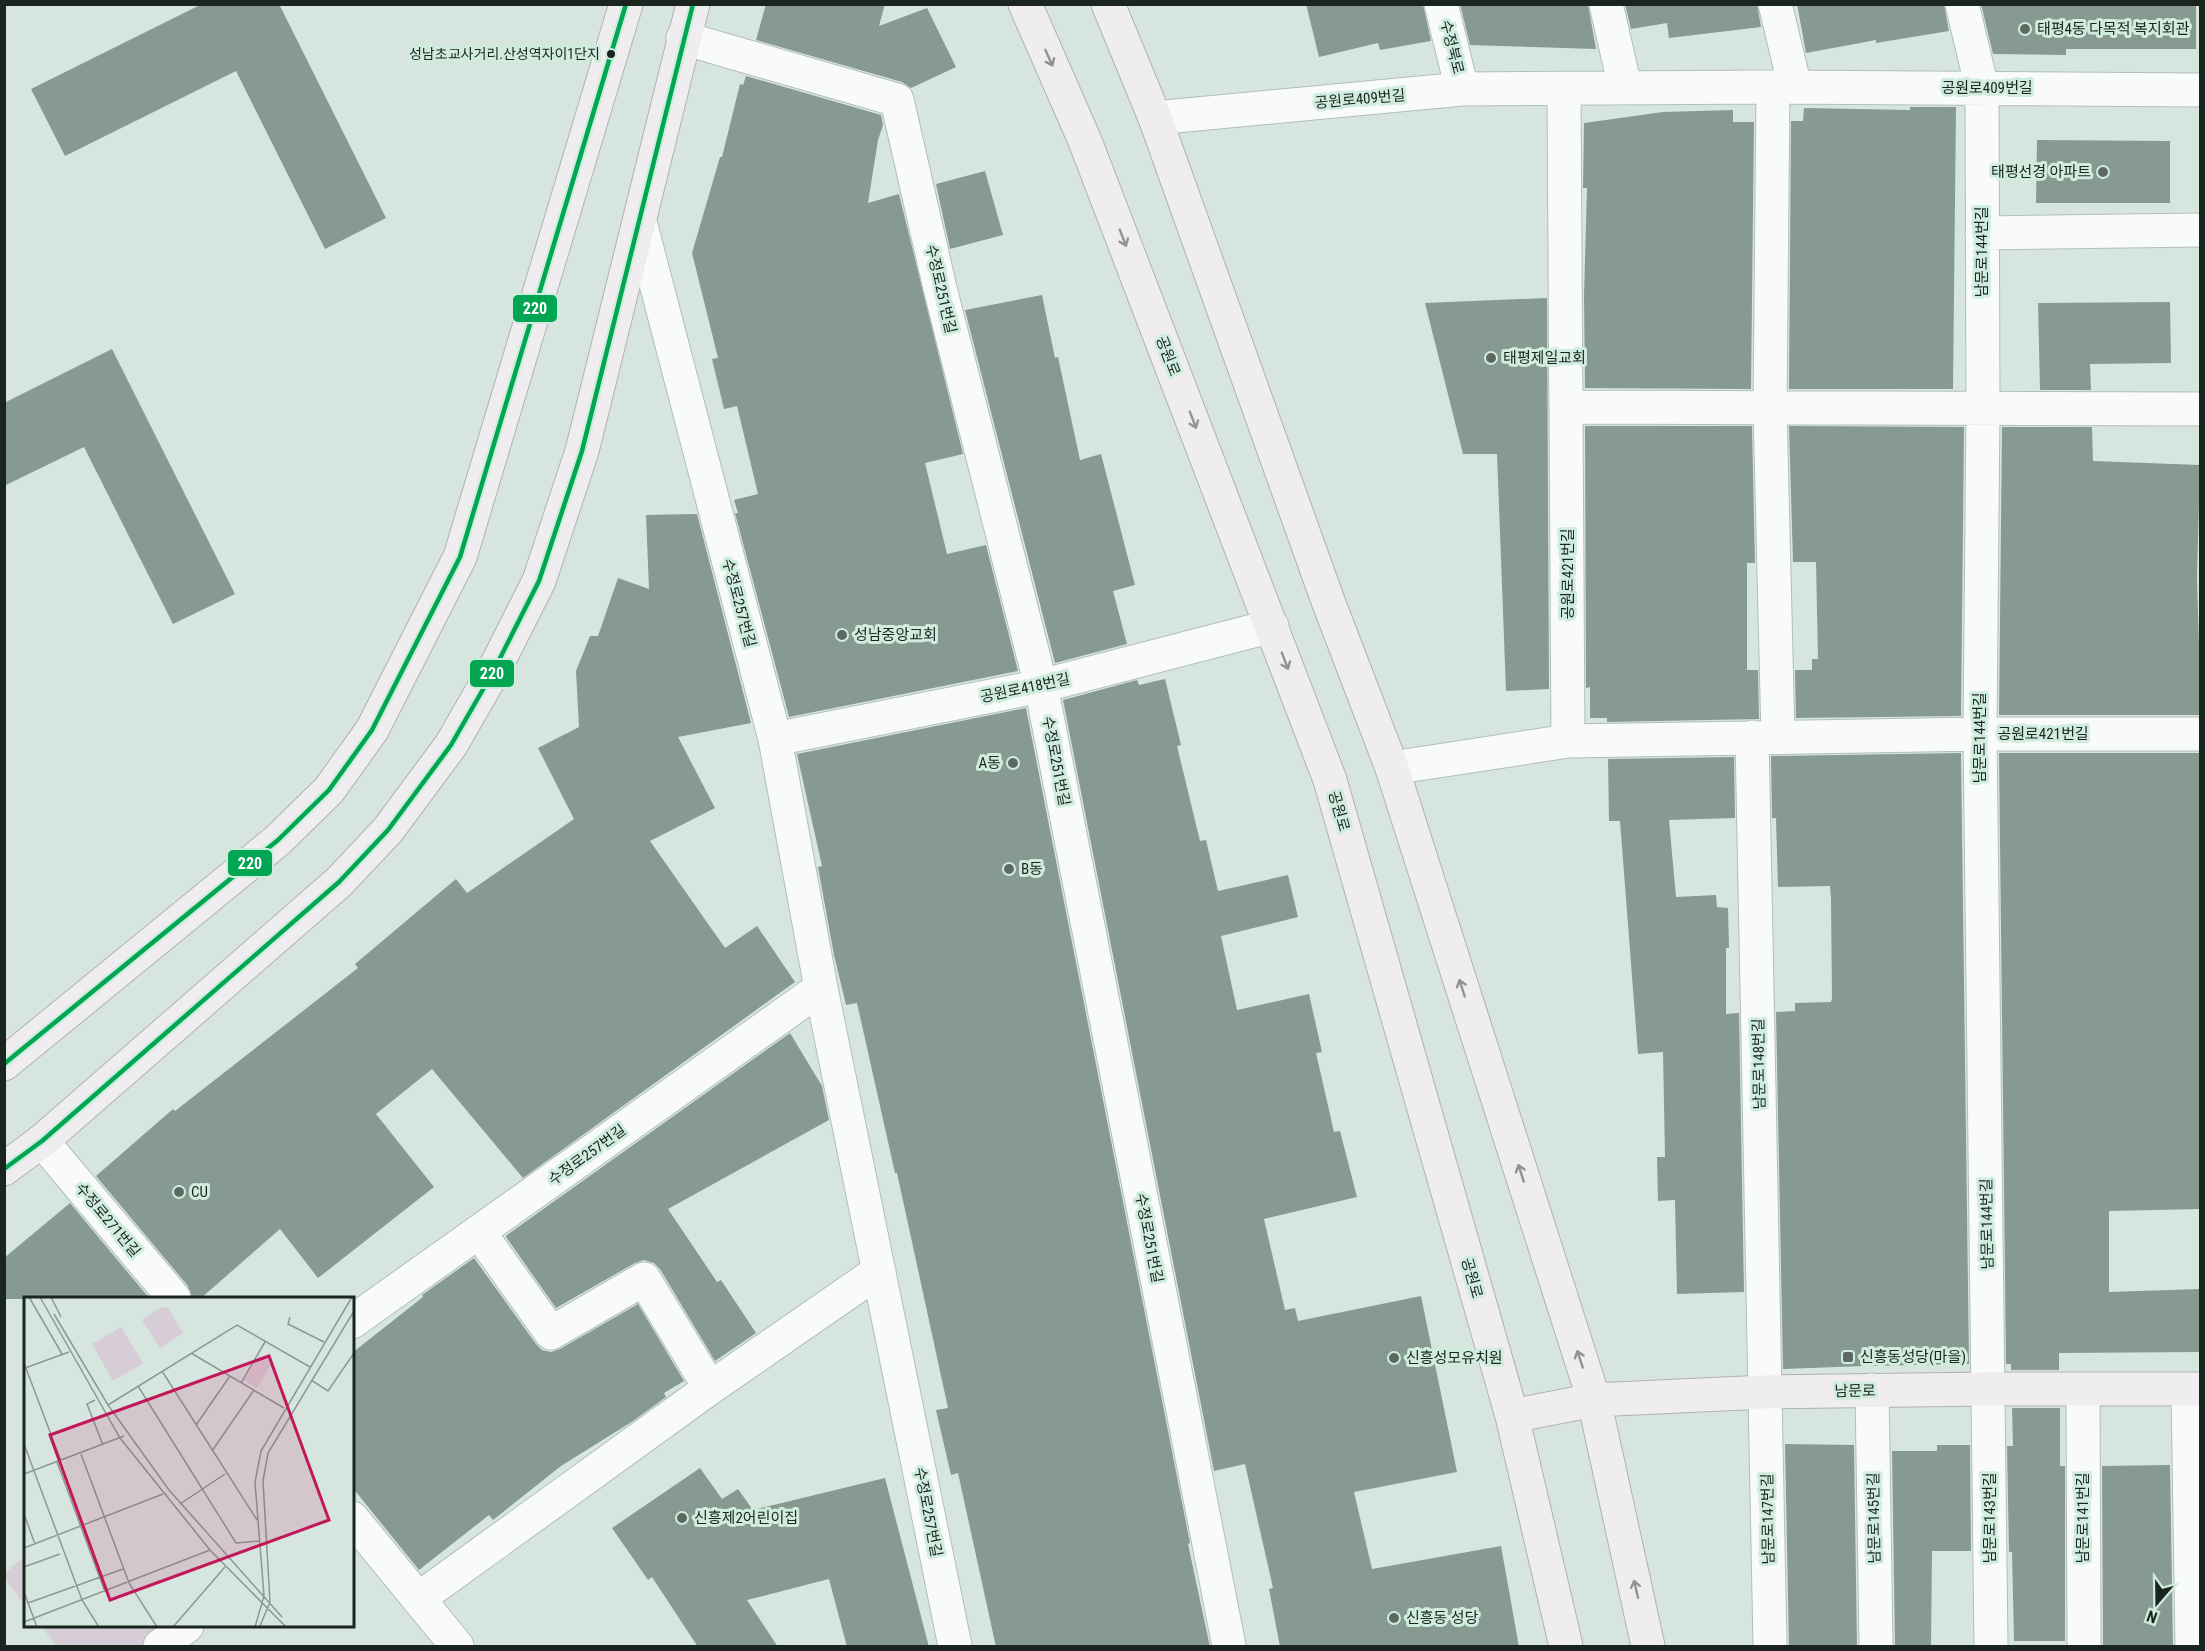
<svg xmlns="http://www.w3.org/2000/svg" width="2205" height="1651" font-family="'Roboto Condensed','Noto Sans KR',sans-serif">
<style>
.green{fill:#d7cdd6}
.building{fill:#869a91}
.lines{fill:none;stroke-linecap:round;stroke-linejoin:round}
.minor-casing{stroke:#b2beb9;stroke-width:35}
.major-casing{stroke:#b1b0b3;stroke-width:35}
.minor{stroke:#f9fbfa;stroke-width:33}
.major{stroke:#f0edf0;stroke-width:33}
.bus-1-casing{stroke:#d0ecdf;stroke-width:9}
.bus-1{stroke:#00a651;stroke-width:4.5}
.oneway{stroke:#909392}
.poi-dot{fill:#5c6962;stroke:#d0ecdf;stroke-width:2}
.bus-dot{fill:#1a2520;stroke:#d0ecdf;stroke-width:2}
.labels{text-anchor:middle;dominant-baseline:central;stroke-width:6;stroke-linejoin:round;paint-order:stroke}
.bus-label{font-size:14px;fill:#1a2520;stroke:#d0ecdf;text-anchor:end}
.poi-label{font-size:15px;fill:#1a2520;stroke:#d0ecdf;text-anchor:start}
.street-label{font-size:15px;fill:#1a2520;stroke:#d0ecdf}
.inset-road{fill:none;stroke:#8b9992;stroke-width:1.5}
.view{fill:#c2185b;fill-opacity:0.15;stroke:#c2185b;stroke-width:3}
.inset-edge{fill:none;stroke:#1a2520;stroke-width:3}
.line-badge{stroke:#d0ecdf;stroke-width:2}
.badge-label{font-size:16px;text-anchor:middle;font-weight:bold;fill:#fff}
</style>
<rect width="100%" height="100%" fill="#d6e6de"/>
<path class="green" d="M 25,1556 L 25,1606 L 5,1579 L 5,1573 Z
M 41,1626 L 171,1626 L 144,1646 L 57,1646 Z"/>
<path class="building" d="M 202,4 L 279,4 L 386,218 L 325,249 L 236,71 L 65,156 L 31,89 Z
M 766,4 L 885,4 L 879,26 L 927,8 L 956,67 L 911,88 L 902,82 L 756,40 Z
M 1306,4 L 1423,4 L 1431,41 L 1380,50 L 1378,43 L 1319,57 Z
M 1460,4 L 1588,4 L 1596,49 L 1470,45 Z
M 1625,4 L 1757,4 L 1761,27 L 1669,38 L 1667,23 L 1631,29 Z
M 1797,4 L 1944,4 L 1949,31 L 1876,43 L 1876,40 L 1806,53 Z
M 1981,4 L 2196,4 L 2196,49 L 2066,49 L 2066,55 L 1993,54 Z
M 746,76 L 881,115 L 883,125 L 878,140 L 868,203 L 899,194 L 963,454 L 925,463 L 947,554 L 986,545 L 1018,671 L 789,717 L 735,513 L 738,513 L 734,500 L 758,494 L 737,406 L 724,409 L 712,359 L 718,358 L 692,253 L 720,157 L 722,157 L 740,84 L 743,85 Z
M 1910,107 L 1956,107 L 1953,389 L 1789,389 L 1791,121 L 1803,121 L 1804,108 L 1910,110 Z
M 1733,110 L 1733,122 L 1754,122 L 1751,389 L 1585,388 L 1584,296 L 1587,188 L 1583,188 L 1584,123 L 1663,112 Z
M 2037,140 L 2170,141 L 2170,203 L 2036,203 Z
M 985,171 L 1003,235 L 950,249 L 936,184 Z
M 1042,295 L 1055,358 L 1058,357 L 1080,460 L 1101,454 L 1135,585 L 1113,591 L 1127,644 L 1055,663 L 965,310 Z
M 1547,298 L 1549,689 L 1506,691 L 1497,454 L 1463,454 L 1425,303 Z
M 2170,302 L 2171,363 L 2090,364 L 2091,390 L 2040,390 L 2038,303 Z
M 112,349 L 235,594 L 173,624 L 84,447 L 4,486 L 4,403 Z
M 1585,426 L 1752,426 L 1755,563 L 1747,563 L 1747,670 L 1758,670 L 1759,719 L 1607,722 L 1607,718 L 1590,718 L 1590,687 L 1586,688 Z
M 1789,426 L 1964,427 L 1961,716 L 1796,718 L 1795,670 L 1812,670 L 1812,659 L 1818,659 L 1816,562 L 1793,562 Z
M 2002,427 L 2092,427 L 2093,461 L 2200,465 L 2197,578 L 2199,645 L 2200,645 L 2200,715 L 1999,715 Z
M 697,514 L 751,723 L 678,737 L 715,808 L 650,841 L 725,948 L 757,926 L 795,982 L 523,1178 L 432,1069 L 376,1114 L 434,1187 L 318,1278 L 280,1229 L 200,1299 L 192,1299 L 188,1286 L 96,1176 L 173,1109 L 175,1111 L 358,968 L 355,964 L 456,879 L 467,893 L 574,819 L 538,748 L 579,727 L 576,671 L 590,636 L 598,636 L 618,578 L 649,589 L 646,515 Z
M 1165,679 L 1181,745 L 1177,746 L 1200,841 L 1206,840 L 1218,891 L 1288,875 L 1298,917 L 1221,936 L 1237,1010 L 1309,994 L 1322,1052 L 1316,1053 L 1334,1132 L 1340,1131 L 1357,1197 L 1264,1219 L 1285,1310 L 1295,1308 L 1298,1321 L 1421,1296 L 1457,1472 L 1354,1492 L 1372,1569 L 1501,1546 L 1519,1647 L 1280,1647 L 1269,1589 L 1273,1588 L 1245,1464 L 1214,1471 L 1063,700 L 1137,680 L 1139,685 Z
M 1026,708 L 1190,1543 L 1188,1544 L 1210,1647 L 996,1647 L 958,1473 L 951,1475 L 936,1410 L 948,1408 L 897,1173 L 895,1173 L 857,1003 L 846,1005 L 834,955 L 818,867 L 822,866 L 797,754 Z
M 1961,753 L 1969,1364 L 1865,1366 L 1783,1369 L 1776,1012 L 1795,1011 L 1795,1003 L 1831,1002 L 1832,998 L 1831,899 L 1830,886 L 1778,887 L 1776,818 L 1772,818 L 1771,756 Z
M 1999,753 L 2200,753 L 2200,1209 L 2109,1211 L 2109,1292 L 2200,1289 L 2200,1352 L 2059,1353 L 2059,1370 L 2011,1370 L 2011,1364 L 2006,1364 Z
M 1734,757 L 1735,818 L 1669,820 L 1676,897 L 1716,895 L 1717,907 L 1728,908 L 1729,948 L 1726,948 L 1726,1014 L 1739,1013 L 1744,1292 L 1677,1294 L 1675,1200 L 1658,1201 L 1657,1157 L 1665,1157 L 1663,1052 L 1638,1054 L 1620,821 L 1609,821 L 1608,759 Z
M 790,1033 L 822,1086 L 829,1120 L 668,1209 L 717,1282 L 721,1280 L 756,1333 L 715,1361 L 660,1269 L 654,1263 L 644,1260 L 635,1263 L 556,1308 L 506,1237 L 507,1235 Z
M 70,1203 L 150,1299 L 4,1299 L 4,1258 Z
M 474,1258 L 536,1344 L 542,1350 L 551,1352 L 560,1349 L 638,1304 L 684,1381 L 664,1393 L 666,1397 L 633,1421 L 561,1466 L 493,1520 L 489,1515 L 419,1570 L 352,1487 L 352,1353 L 423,1297 L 422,1295 Z
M 2012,1408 L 2060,1408 L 2060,1466 L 2065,1466 L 2065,1641 L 2014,1641 L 2012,1552 L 2009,1552 L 2007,1446 L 2013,1446 Z
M 1785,1444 L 1854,1445 L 1857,1647 L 1789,1647 Z
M 1937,1445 L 1970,1445 L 1971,1551 L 1932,1551 L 1931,1647 L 1895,1647 L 1892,1451 L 1937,1451 Z
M 2170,1465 L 2173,1647 L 2103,1647 L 2102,1466 Z
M 700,1468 L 722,1499 L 738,1489 L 753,1510 L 885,1478 L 929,1647 L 847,1647 L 829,1579 L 747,1600 L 778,1647 L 698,1647 L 652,1577 L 648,1580 L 612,1528 Z"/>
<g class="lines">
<g class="minor-casing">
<path id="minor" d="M 1441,4 L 1462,89
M 1606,4 L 1625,87
M 1775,4 L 1795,87
M 1962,4 L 1982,88 L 1983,409 L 1980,734 L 1991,1646
M 683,38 L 897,100 L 940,288 L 1041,686 L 1229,1646
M 1773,87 L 1770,408 L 1778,737
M 1564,90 L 1568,741
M 1155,118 L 1462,89 L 1773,87 L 2200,90
M 640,222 L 775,739 L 821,988 L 955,1646
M 1982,233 L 2200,230
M 1568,407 L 2200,409
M 1752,737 L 1770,1646
M 775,739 L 1041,686 L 1272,626
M 1392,768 L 1568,741 L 1980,734 L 2200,734
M 42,1141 L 174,1298
M 479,1232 L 551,1333 L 644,1279 L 710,1388
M 352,1322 L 821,988
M 1872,1390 L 1876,1646
M 2083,1390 L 2084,1646
M 2188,1390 L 2192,1646
M 352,1518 L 457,1646
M 418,1599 L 710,1388 L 879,1271
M 160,1646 L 187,1626"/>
</g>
<g class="major-casing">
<path id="major" d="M 1025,4 L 1085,141 L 1330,780 L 1512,1416 L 1566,1646
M 1108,4 L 1155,118 L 1328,601 L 1392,768 L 1594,1400 L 1648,1646
M 4,1064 L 278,840 L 329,790 L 372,730 L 460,557 L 626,4
M 4,1169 L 42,1141 L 339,882 L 388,830 L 451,745 L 493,672 L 539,581 L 582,451 L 693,4
M 1512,1416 L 1594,1400 L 1765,1392 L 1989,1389 L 2200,1389"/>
</g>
<use href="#minor" class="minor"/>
<use href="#major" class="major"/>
<g class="bus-1-casing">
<path id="bus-1" d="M 4,1064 L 278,840 L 329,790 L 372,730 L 460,557 L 626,4
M 4,1169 L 42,1141 L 339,882 L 388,830 L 451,745 L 493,672 L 539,581 L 582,451 L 693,4"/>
</g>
<use href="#bus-1" class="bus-1"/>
</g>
<defs><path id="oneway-shaft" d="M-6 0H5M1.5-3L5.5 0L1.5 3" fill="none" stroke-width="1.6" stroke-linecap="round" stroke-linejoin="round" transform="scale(1.5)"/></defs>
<g class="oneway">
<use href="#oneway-shaft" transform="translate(1049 58) rotate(66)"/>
<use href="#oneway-shaft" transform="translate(1123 238) rotate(69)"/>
<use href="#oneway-shaft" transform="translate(1193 420) rotate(69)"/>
<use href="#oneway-shaft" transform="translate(1285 661) rotate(69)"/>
<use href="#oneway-shaft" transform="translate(1462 988) rotate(-108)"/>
<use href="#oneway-shaft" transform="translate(1521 1173) rotate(-108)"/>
<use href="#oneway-shaft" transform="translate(1580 1359) rotate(-108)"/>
<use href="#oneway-shaft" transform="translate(1636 1589) rotate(-103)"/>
</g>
<g class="poi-dot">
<circle cx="2025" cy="29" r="6"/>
<circle cx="2103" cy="172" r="6"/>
<circle cx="1491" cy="358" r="6"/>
<circle cx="842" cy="635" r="6"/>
<circle cx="1013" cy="763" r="6"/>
<circle cx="1009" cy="869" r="6"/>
<circle cx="179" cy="1192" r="6"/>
<rect x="1842" y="1351" width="12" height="12" rx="3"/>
<circle cx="1394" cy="1358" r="6"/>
<circle cx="682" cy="1518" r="6"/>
<circle cx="1394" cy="1618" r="6"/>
</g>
<circle class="bus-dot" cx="611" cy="54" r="5"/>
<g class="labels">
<g class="bus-label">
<text x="600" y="54">성남초교사거리.산성역자이1단지</text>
</g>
<g class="poi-label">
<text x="2037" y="29">태평4동 다목적 복지회관</text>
<text x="2091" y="172" text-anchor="end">태평선경 아파트</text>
<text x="1503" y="358">태평제일교회</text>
<text x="854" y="635">성남중앙교회</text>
<text x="1001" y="763" text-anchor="end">A동</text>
<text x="1021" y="869">B동</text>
<text x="191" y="1192">CU</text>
<text x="1860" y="1357">신흥동성당(마을)</text>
<text x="1406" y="1358">신흥성모유치원</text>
<text x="694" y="1518">신흥제2어린이집</text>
<text x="1406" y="1618">신흥동 성당</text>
</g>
<g class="street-label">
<text transform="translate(1452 47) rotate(76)">수정북로</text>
<text x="1987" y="88">공원로409번길</text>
<text transform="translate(1360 99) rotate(-5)">공원로409번길</text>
<text transform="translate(1982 252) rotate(-90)">남문로144번길</text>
<text transform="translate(941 289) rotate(77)">수정로251번길</text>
<text transform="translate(1168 356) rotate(69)">공원로</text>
<text transform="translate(1568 574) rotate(-90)">공원로421번길</text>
<text transform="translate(739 603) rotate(75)">수정로257번길</text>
<text transform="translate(1025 688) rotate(-12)">공원로418번길</text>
<text x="2043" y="734">공원로421번길</text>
<text transform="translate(1980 738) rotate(-90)">남문로144번길</text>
<text transform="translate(1056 761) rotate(79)">수정로251번길</text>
<text transform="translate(1339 811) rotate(74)">공원로</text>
<text transform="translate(1759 1064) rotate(-91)">남문로148번길</text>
<text transform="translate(587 1155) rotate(-36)">수정로257번길</text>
<text transform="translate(108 1220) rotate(50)">수정로271번길</text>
<text transform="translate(1987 1224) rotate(-91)">남문로144번길</text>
<text transform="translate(1149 1238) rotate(79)">수정로251번길</text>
<text transform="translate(1472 1278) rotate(74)">공원로</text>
<text transform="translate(1855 1391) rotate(-1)">남문로</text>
<text transform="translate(928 1512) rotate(79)">수정로257번길</text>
<text transform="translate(1874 1518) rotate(-91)">남문로145번길</text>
<text transform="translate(1990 1518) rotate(-90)">남문로143번길</text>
<text transform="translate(2083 1518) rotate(-90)">남문로141번길</text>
<text transform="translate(1768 1519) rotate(-91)">남문로147번길</text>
</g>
</g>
<g transform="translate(24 1297)">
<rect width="330" height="330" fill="#d6e6de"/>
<path d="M 138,10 L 144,11 L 159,36 L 136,51 L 118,23 ZM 97,30 L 119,66 L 89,84 L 68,47 ZM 235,58 L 248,66 L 233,91 L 220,83 Z" fill="#d7cdd6"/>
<path class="inset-road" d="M 5,0 L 38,57M 16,0 L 96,141 L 186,253 L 262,330M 27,0 L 37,20M 30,17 L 84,108 L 145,193 L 258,320M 266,20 L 264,27 L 300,45M 167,56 L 260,111M 0,66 L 37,164M 1,71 L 45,55M 138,74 L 233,223M 287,83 L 304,94 L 330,56M 217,86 L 241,45M 114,89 L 212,246 L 236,244M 71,103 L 63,107 L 79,148M 84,108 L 213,28 L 286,70M 172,128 L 206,79M 0,147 L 58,303 L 75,330M 188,154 L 230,93M 57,157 L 105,286 L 133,330M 33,165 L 81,295M 0,177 L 100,139M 156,207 L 201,177M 0,217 L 11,247M 0,251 L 139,197M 0,270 L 36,257M 0,295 L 13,330M 4,306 L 99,272M 0,325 L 186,253M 236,329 L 246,305 L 239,184 L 244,156 L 330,14M 149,330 L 201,270M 231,330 L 240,299 L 231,185 L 237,154 L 328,0"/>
<path class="view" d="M 245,59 L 305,223 L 86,303 L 26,138 Z"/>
<rect width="330" height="330" class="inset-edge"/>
</g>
<g class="line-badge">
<rect x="512" y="294" width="46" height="29" rx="6" fill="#00a651"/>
<rect x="469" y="659" width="46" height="29" rx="6" fill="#00a651"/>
<rect x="227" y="849" width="46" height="28" rx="6" fill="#00a651"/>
</g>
<g class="badge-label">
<text x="535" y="314">220</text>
<text x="492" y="679">220</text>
<text x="250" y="869">220</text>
</g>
<rect width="2205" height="1651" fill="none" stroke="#1a2520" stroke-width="12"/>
<g transform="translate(2157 1603) rotate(200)" stroke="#d0ecdf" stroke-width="4.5" paint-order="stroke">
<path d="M0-4.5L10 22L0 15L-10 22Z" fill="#1a2520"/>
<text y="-9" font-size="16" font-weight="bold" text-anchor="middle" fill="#1a2520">N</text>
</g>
</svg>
